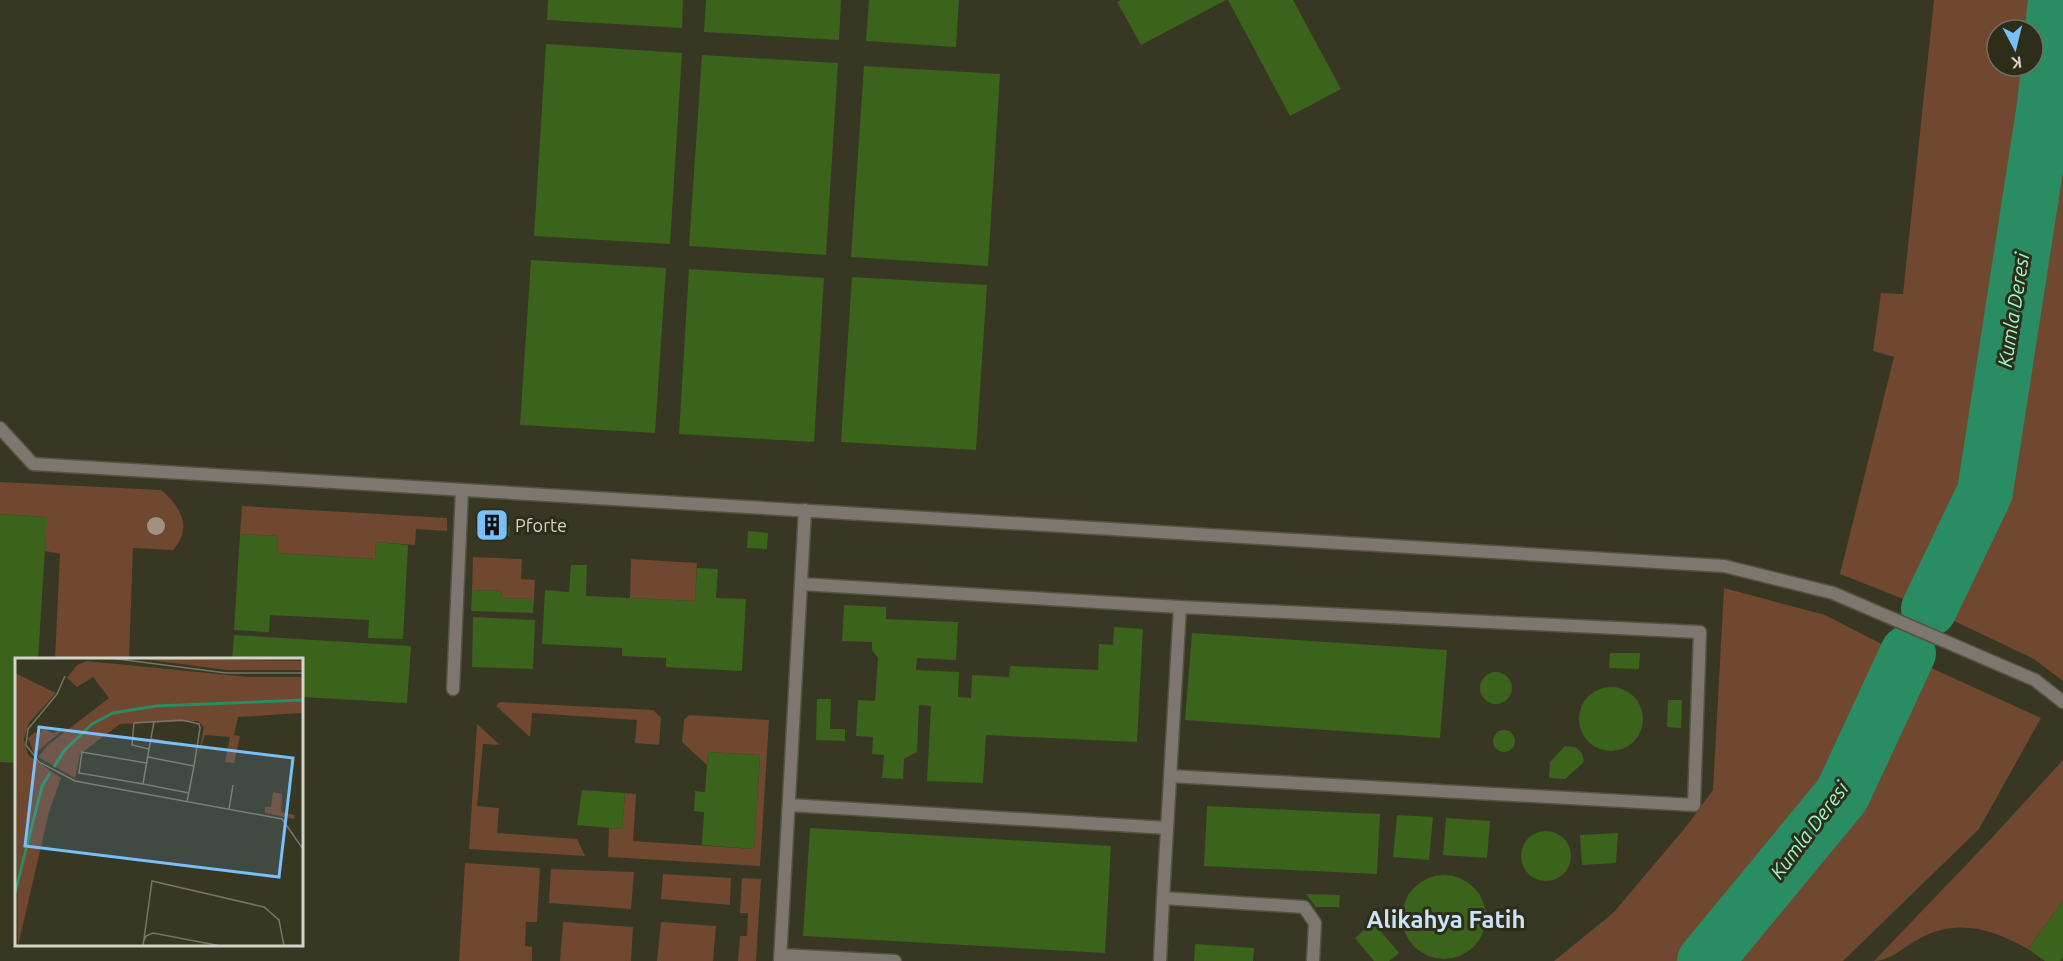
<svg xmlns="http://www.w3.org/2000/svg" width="2063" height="961" font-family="Ubuntu,sans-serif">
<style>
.green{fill:#70472f;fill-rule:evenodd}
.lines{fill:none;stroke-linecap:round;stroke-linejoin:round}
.river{stroke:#298c63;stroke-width:56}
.building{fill:#3b631b}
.lane-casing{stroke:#535341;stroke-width:15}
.lane{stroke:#7d776f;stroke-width:12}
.tree{fill:#9e9283}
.labels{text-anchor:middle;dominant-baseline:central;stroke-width:6;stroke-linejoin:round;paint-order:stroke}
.poi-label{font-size:18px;fill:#d4d3c7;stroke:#2d2d19;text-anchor:start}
.water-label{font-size:20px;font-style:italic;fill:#9bfacb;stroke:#2d2d19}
.district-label{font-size:24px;font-weight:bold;fill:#cae3f9;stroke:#2d2d19}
.inset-river{fill:none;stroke:#298c63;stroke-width:3}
.inset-road{fill:none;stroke:#767565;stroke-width:1.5}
.view{fill:#79bff8;fill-opacity:0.15;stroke:#79bff8;stroke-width:3}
.inset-edge{fill:none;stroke:#d4d3c7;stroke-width:3}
</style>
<rect width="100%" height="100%" fill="#373723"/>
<path class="green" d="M 1934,0 L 2063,0 L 2063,681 L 2034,659 L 1929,609 L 1840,574 L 1894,357 L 1873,351 L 1881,293 L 1903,294 ZM 1997,30 L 2033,30 L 2033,66 L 1997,66 Z
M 0,482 L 161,490 C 181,506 193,529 173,550 L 133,548 L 129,659 L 55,659 L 60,554 L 45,551 L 46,517 L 0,514 Z
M 242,506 L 447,518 L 447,531 L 416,529 L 415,545 L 376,542 L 375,559 L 277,553 L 278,536 L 240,534 Z
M 473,557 L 522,559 L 521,579 L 535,580 L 534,599 L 501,598 L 502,591 L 472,590 Z
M 631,559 L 697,563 L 695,601 L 630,598 Z
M 1724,588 L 1825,615 L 1907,657 L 2041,718 L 1979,829 L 1843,961 L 1554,961 L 1613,913 L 1685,828 L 1713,790 Z
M 499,702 L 653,710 L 661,718 L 659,745 L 635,743 L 637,720 L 532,713 L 530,737 L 496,706 Z
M 689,715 L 769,720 L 760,866 L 608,857 L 609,828 L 622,829 L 625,793 L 636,794 L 633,841 L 754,849 L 760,755 L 708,752 L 707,765 L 682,742 L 684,720 Z
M 477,724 L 500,745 L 483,744 L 477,806 L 499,808 L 497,833 L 577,839 L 585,856 L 469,849 Z
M 2063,760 L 2063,901 L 2028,949 C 1991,928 1954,917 1915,941 C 1902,949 1889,961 1874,961 L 1987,843 Z
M 465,863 L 540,868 L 537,922 L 526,922 L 525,946 L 532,947 L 532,961 L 459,961 Z
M 551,869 L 634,872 L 631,909 L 549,903 Z
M 663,874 L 731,878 L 730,905 L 661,899 Z
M 742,878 L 761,879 L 756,961 L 738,961 L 740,936 L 747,936 L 748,913 L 740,913 Z
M 563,922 L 633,927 L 631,961 L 560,961 Z
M 661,922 L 716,926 L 713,961 L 657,961 Z"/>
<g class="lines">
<path class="river" d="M 1929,609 L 1985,492 L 2045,105 L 2056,0
M 1705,961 L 1842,795 L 1908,653"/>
</g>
<path class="building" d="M 548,0 L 683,0 L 682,28 L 547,20 Z
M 706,0 L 841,0 L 839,40 L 704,32 Z
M 869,0 L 959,0 L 956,47 L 866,41 Z
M 1121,0 L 1226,0 L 1141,45 L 1117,2 Z
M 1228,0 L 1293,0 L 1341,89 L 1290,116 Z
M 546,44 L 682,53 L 670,244 L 534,236 Z
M 702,55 L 838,63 L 826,255 L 689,246 Z
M 864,66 L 1000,74 L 988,266 L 851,257 Z
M 531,260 L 666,268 L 655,433 L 520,425 Z
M 689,269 L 824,278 L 814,442 L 679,434 Z
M 852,277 L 987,285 L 976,450 L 841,442 Z
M 0,514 L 47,517 L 38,660 L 16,660 L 16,763 L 0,762 Z
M 494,518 L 504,520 L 510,527 L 509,536 L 475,533 L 476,523 L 485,519 Z
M 748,531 L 768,533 L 767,549 L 747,548 Z
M 240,534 L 278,536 L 277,553 L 375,559 L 376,542 L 408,545 L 403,639 L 368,638 L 369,620 L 270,615 L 269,632 L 234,630 Z
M 571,565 L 587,565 L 586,596 L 695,601 L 697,568 L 718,569 L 716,598 L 746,599 L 742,671 L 666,667 L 666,658 L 622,656 L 622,648 L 542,644 L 545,590 L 569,592 Z
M 472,590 L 502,591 L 501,598 L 534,599 L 533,613 L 471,611 Z
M 844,605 L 886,607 L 886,619 L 958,622 L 956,660 L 917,658 L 916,670 L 959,672 L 958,697 L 971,698 L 972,675 L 1009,677 L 1010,666 L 1098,670 L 1099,644 L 1113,645 L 1114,627 L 1143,629 L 1137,742 L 986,735 L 983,783 L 927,781 L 931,706 L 919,705 L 917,752 L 904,759 L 903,779 L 882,778 L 884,755 L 872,754 L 873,737 L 856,736 L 858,700 L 875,701 L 878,658 L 872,650 L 872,642 L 842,641 Z
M 473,617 L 535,620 L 533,669 L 472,667 Z
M 1192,633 L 1447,650 L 1440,738 L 1185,720 Z
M 234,635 L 411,646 L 407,703 L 302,697 L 302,660 L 232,660 Z
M 1610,653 L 1640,653 L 1639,669 L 1609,668 Z
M1480 688a16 16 0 1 1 32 0a16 16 0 1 1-32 0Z
M1579 719a32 32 0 1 1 64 0a32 32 0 1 1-64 0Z
M 817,699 L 831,699 L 830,729 L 845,729 L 845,741 L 816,740 Z
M 1668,700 L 1682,700 L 1681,728 L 1667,727 Z
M1493 741a11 11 0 1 1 22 0a11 11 0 1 1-22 0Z
M 1565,746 L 1575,747 L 1582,753 L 1584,762 L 1565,779 L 1549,778 L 1550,762 Z
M 708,752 L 760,755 L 754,849 L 702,845 L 704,812 L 694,811 L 695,791 L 705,792 Z
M 582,790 L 625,793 L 622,829 L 577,825 Z
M 1207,806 L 1380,814 L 1377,874 L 1204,866 Z
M 1397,815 L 1433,817 L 1429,860 L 1393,857 Z
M 1446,818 L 1490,821 L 1487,858 L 1443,855 Z
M 810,828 L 1111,846 L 1105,953 L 803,936 Z
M1521 856a25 25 0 1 1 50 0a25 25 0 1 1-50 0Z
M 1618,833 L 1616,863 L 1582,865 L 1580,835 Z
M1402 917a42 42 0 1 1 84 0a42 42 0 1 1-84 0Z
M 1306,894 L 1340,895 L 1339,907 L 1316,907 Z
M 2063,901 L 2063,957 L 2060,961 L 2045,961 L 2028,949 Z
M 1373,922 L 1399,953 L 1389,961 L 1374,961 L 1355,938 Z
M 1195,944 L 1254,948 L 1253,961 L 1194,961 Z"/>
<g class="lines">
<g class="lane-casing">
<path id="lane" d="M 0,428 L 33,464 L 1724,566 L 1833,593 L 2035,680 L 2063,702
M 801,584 L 1180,607 L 1163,898 L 1304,907 L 1315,923 L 1313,961
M 453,689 L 462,490
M 1170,776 L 1694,805 L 1700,632 L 1180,607
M 789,805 L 1167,828
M 781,955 L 895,961
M 780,961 L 805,510
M 1160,961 L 1163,898"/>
</g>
<use href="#lane" class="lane"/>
</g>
<circle class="tree" cx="156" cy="526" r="9"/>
<defs>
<g id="building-square" transform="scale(1.725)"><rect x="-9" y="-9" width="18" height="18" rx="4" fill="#79bff8" stroke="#2d2d19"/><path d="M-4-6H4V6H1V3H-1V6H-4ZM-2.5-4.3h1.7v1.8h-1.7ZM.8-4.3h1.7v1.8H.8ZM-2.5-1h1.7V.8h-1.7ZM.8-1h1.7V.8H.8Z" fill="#111"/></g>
</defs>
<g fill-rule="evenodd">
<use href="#building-square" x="492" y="525"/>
</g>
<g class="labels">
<g class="poi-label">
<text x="515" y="525">Pforte</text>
</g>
<g class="water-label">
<text transform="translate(2013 310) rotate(-81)">Kumla Deresi</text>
<text transform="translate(1809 830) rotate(-53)">Kumla Deresi</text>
</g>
<g class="district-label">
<text x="1446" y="919">Alikahya Fatih</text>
</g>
</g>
<g transform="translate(15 658)">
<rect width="288" height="288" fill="#373723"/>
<path d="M 120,0 L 288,3 L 288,12 L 212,12 ZM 72,3 L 233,19 L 288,19 L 288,55 L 223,59 L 219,77 L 225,78 L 219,105 L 210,104 L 215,79 L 190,77 L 183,99 L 189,69 L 183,63 L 105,66 L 65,96 L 60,120 L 23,99 L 33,87 L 94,40 L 78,19 L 62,29 L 52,20 L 62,7 ZM 0,15 L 41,35 L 14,65 L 9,81 L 13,97 L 46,120 L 34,154 L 3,288 ZM 50,70 L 19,96 L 13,80 L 20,74 L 23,76 L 28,71 L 38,75 ZM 258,134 L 267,136 L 266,154 L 280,157 L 279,161 L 250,155 L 250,149 L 256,149 Z" fill="#70472f"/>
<path class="inset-river" d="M 39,109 L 49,93 L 77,66 L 98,55 L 141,48 L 288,42M 0,235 L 27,128 L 35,115"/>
<path class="inset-road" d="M 95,0 L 211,15 L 288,15M 50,18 L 42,36 L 13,71 L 11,87 L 24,104 L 60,123 L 267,161 L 288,191M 136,81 L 182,89M 134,91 L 139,64M 133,99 L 179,108M 128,126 L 64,115 L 67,94 L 131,105M 172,144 L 179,108 L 185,70 L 184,66 L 167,62 L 119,65 L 117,87 L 134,91 L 128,126 L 174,135M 214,151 L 218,127M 128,285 L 131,278 L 138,275 L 206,288M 128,288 L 137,223 L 249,249 L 264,262 L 269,288"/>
<path class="view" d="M 24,69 L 278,100 L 264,219 L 10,188 Z"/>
<rect width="288" height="288" class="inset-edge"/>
</g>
<g transform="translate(2015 48) rotate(173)"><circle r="28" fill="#2d2d19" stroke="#706f5f" stroke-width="1.5"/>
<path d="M0-4.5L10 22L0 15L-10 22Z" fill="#79bff8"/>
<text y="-9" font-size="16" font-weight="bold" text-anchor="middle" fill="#d4d3c7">K</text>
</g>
</svg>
